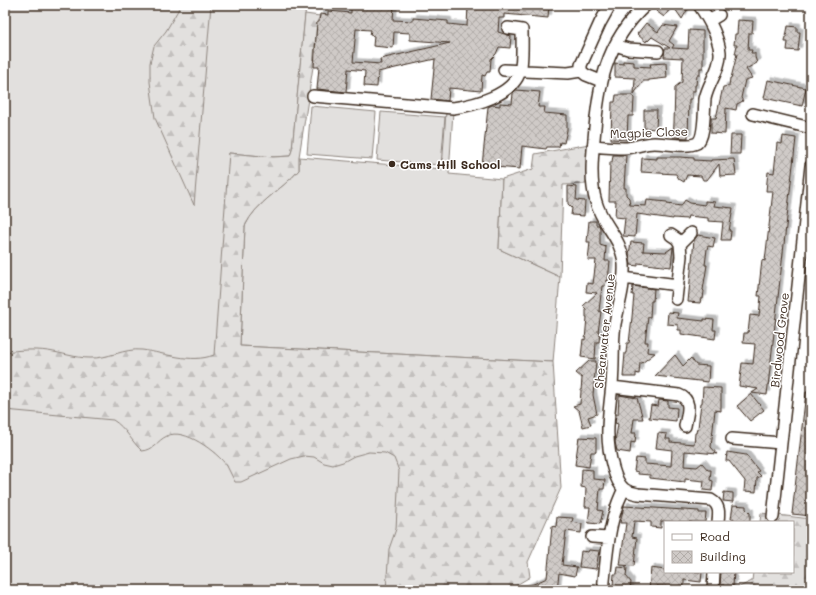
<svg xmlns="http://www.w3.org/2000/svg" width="816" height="595" font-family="Mali,sans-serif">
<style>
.grass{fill:#e2e0de;stroke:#8e857e}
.forest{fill:url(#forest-firs);stroke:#8e857e}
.building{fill:url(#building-cross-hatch);stroke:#3b2a1e;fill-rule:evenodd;filter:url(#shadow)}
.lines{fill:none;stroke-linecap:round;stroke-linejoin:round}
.minor-casing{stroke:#3b2a1e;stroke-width:14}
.minor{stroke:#fff;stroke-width:11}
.poi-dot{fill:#3b2a1e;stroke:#fff;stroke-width:1.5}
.labels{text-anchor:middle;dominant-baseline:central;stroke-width:3;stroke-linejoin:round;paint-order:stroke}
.street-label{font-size:12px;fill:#3b2a1e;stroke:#fff}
.poi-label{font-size:12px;font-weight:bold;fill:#3b2a1e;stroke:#fff;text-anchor:start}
</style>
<defs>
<pattern id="forest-firs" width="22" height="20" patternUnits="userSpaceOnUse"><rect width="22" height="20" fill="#e2e0de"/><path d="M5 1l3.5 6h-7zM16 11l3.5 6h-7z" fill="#c3c0be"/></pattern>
<pattern id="building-cross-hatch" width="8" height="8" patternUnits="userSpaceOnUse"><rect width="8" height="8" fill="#cfcac7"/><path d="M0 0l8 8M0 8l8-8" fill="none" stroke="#b3aeaa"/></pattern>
<filter id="shadow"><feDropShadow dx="3.5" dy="-3.5" stdDeviation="0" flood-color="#0004"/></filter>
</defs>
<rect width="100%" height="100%" fill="#fff"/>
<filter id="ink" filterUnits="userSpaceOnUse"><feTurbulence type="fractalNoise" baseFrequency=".025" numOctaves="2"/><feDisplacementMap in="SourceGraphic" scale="8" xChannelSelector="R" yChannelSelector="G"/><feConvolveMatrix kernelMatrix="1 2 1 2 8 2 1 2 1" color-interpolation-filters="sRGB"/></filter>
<g filter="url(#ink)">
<path class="grass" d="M 5,5 L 306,5 L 292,150 L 290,156 L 273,157 L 229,153 L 230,346 L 401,443 L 393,590 L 5,590 Z
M 311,106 L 376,112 L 372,159 L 307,154 Z
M 446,111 L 453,111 L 449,174 L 502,179 L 499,249 L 560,277 L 553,362 L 240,346 L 245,226 C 256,202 282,190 299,170 L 299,157 L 442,169 Z
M 381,112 L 445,117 L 441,165 L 377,160 Z"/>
<path class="forest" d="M 181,5 L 211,5 L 194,205 L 155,118 L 150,82 L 150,63 L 154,46 L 166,31 Z
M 305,14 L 320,16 L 317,22 L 313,67 L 299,157 L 299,170 C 282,190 256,202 245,226 L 240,346 L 553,362 L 561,488 L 528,562 L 530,577 L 508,590 L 386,590 L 389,549 L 396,529 L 399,471 L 394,458 L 385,453 L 369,452 L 354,456 L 343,462 L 333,465 L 324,463 L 314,457 L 304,456 L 291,459 L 241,482 L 235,482 C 232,477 230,471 227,466 C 217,452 184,427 167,436 C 156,441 155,450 142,451 C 131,441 126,428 113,420 L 5,410 L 5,352 C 19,350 34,349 48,351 C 62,353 76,358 90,358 C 108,359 124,348 142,350 C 166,353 190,364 214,355 L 229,153 L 273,157 L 290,156 L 292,150 Z
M 589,144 L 586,184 L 563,185 L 560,277 L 499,249 L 502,179 L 533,169 L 535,154 Z
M 761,513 L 811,519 L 811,590 L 799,590 L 799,588 L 788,587 L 787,590 L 733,590 L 752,581 L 753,572 L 793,572 L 793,522 L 760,522 Z"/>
<path class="building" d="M 351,5 L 394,5 L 393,20 L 413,21 L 413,18 L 448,21 L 448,24 L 467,26 L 468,5 L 549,5 L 548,18 L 504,14 L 504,18 L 499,18 L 498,32 L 511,36 L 510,48 L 499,47 L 496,54 L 491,59 L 490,72 L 487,72 L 485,76 L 482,75 L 481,91 L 449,88 L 448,101 L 431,99 L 435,59 L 378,72 L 377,87 L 364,86 L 365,71 L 348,69 L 346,92 L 317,89 L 319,67 L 314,67 L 317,22 L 319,22 L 320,14 L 328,15 L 328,11 L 351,13 ZM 356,29 L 371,30 L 370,35 L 374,36 L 373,46 L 393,48 L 394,32 L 410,33 L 410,40 L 450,43 L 380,59 L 381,64 L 353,62 Z
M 661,5 L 665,5 L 670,9 L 664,17 L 656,11 Z
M 680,5 L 690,5 L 682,19 L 675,9 Z
M 738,20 L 753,21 L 752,33 L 749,33 L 748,50 L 752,50 L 751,53 L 755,53 L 755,57 L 757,63 L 746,69 L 752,78 L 745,80 L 741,98 L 743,101 L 737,104 L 736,110 L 726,108 L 725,134 L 711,133 L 711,118 L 716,118 L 723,87 L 729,86 L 730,78 L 731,78 L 737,54 L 735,54 L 737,45 L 734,45 L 735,34 L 737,34 Z
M 646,23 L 658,32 L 663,25 L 677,27 L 669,41 L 674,45 L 672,48 L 688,49 L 689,30 L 703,31 L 703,68 L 700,68 L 700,75 L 697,75 L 696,85 L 695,85 L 695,91 L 692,91 L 692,99 L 689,99 L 688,138 L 673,137 L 674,123 L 675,87 L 682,82 L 683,58 L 664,57 L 665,48 L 670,48 L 652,37 L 648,41 L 647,40 L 646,42 L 637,34 Z
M 788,26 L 797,27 L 797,32 L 800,32 L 798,51 L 787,50 L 788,42 L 785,42 Z
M 623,61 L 634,62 L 634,66 L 651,67 L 650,64 L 666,63 L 667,78 L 649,80 L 649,81 L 643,81 L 634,94 L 635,78 L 615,77 L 615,63 L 623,64 Z
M 768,80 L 806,88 L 802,106 L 764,98 Z
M 516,90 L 540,92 L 538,107 L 545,107 L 544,113 L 567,115 L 567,130 L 564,143 L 560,142 L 559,147 L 547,147 L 546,149 L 522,146 L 520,169 L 482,166 L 488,107 L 492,105 L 500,106 L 500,103 L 512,104 L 513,93 Z
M 616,95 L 632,95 L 634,98 L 633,116 L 628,116 L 627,140 L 611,139 L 612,102 L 615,102 Z
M 644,110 L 657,110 L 656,129 L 644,128 Z
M 731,135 L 741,135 L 740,154 L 730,154 Z
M 783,136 L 796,138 L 767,395 L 752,393 L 758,389 L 739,386 L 742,363 L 753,364 L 755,344 L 743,343 L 744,333 L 748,333 L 750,315 L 759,316 L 761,296 L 758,296 L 762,260 L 765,261 L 773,191 L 766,191 L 768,172 L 774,173 L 777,143 L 782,144 Z
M 613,155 L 626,155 L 624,188 L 626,188 L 626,195 L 629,198 L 630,205 L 646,206 L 647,200 L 667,202 L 667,204 L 681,206 L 685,200 L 690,203 L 705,205 L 705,201 L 715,202 L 714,206 L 733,208 L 729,231 L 731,231 L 730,240 L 721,240 L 723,222 L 708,221 L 708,218 L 688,216 L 687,219 L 673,218 L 673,219 L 637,214 L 635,237 L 623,236 L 625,218 L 615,217 L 616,201 L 609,201 L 610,162 L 612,162 Z
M 657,157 L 680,157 L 694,158 L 694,160 L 711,161 L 711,160 L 734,159 L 736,175 L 720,176 L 719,164 L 707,180 L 703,180 L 701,176 L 687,175 L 684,182 L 679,179 L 676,174 L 641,172 L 642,158 L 657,159 Z
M 568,186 L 577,187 L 576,200 L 585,201 L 584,216 L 571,215 L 572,208 L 568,204 Z
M 589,221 L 596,221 L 596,225 L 599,225 L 600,228 L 600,245 L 606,247 L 605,261 L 610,261 L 608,281 L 606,280 L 605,286 L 602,286 L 599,311 L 601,312 L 598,332 L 600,332 L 599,342 L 596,342 L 595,359 L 581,357 L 583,339 L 585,340 L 587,317 L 586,317 L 586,309 L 583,306 L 597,293 L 586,292 L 587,283 L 593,284 L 596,260 L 588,260 L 590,242 L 587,242 Z
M 698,235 L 715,238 L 713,247 L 708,246 L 707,249 L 705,265 L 707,265 L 703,290 L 704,291 L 703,299 L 701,299 L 700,303 L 688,302 L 694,240 Z
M 631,242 L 644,243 L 643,251 L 666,252 L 673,247 L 671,267 L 638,263 L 638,266 L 631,265 L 629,254 Z
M 633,286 L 654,289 L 653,301 L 651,301 L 650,317 L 648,317 L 645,342 L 648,342 L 647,352 L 655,353 L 642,363 L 640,363 L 639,374 L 636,373 L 636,377 L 623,377 L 625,353 L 626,353 L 627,343 L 629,343 L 632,317 L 634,295 L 632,295 Z
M 668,312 L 678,313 L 677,318 L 704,321 L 704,319 L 714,320 L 713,330 L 716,330 L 715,339 L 681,334 L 681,330 L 678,330 L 678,325 L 667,324 Z
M 675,355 L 683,366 L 691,358 L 696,365 L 709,366 L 708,382 L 655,376 Z
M 589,361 L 596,361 L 593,395 L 597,414 L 588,417 L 591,425 L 583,427 L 579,411 L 573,406 L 580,404 L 582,378 L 576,373 Z
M 703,387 L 721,388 L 721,411 L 715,410 L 711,447 L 717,454 L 685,451 L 684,466 L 697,467 L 702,463 L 708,470 L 711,470 L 710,480 L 713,481 L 712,491 L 703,490 L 704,481 L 685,479 L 685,482 L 650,478 L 650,475 L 638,474 L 638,472 L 634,471 L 636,458 L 645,459 L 645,464 L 671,466 L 672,450 L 656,448 L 658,433 L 667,434 L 666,439 L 670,439 L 670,442 L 694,444 L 695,433 L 696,433 L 697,428 L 698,428 L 701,403 L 702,403 Z
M 806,392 L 811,392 L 811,516 L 792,514 Z
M 751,394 L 764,410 L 750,421 L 737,406 Z
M 619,395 L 637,398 L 643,419 L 634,419 L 632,433 L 636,433 L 635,443 L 631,442 L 630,453 L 617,451 L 615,442 L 618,424 L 615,423 L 616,414 L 618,414 Z
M 659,400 L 668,401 L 668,407 L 677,408 L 676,421 L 649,418 L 651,405 L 658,406 Z
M 579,437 L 596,438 L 596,452 L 591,452 L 589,467 L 575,465 Z
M 727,452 L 746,455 L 759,471 L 757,472 L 761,476 L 757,478 L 756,492 L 744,491 L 745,481 L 729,461 L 726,461 Z
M 582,469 L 593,470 L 593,479 L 605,480 L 604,489 L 600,489 L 598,510 L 603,511 L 600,524 L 588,523 L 590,507 L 585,507 L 586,488 L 581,487 Z
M 724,492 L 733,493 L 733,502 L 723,501 Z
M 733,505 L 746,506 L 746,509 L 750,513 L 750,522 L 734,522 L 735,520 L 731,519 Z
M 624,506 L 699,511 L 699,513 L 706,513 L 705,522 L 661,521 L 661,528 L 651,527 L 651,522 L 634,521 L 632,537 L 637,538 L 634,566 L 620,565 L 626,523 L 620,523 Z
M 557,517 L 573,518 L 572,522 L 582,524 L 581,533 L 566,531 L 562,565 L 577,567 L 575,576 L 559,573 L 557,590 L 520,590 L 547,578 L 552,526 L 556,527 Z
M 589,550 L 599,551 L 596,569 L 579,567 L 581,551 L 588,552 Z
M 618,567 L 627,568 L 626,576 L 631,582 L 630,590 L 616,590 L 616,585 L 613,585 L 614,574 L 617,574 Z
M 651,568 L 665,570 L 665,572 L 702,572 L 701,582 L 684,580 L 684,586 L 679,586 L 679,588 L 657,586 L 657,590 L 649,590 Z
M 721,572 L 734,572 L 733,586 L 732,586 L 731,590 L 723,589 L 724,585 L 720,585 Z"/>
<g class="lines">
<g class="minor-casing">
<path id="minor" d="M 646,5 C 605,42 598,87 594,139 C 592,159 590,182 596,202 C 602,225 622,238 624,264 C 625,285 619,304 615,324 C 612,344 614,364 612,384 C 609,417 604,435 613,468 C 615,475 618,484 624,489 C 628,492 633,493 638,494 L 711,500 C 720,505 719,513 718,522
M 709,21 L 719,15
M 615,45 L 628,49 L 658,51
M 504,70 L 568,73 L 581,71
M 601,81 L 586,75 L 581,71 L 581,65 L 600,23 L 610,5
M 313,96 L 453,108 C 475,105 513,95 520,71 C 523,62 522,41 522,30 L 508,28
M 753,114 L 811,128
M 593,146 C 603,147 614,148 624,148 C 634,148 644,143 654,143 C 665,143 688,148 697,143 C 705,138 704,109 705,99 C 708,83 721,69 720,52 C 718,36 708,18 699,5
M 671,235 L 677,239 L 680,244 L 691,233
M 623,278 L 678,285
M 676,299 L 681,256 L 680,244
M 612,387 L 679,395 C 693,400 687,414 685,426
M 732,439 L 781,443
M 773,517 L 811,166
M 592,537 L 609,538
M 603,590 C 607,556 608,520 624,489
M 713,590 L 714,572"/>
</g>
<use href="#minor" class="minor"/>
</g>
</g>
<circle class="poi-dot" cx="392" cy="164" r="4"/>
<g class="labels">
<g class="street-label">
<text transform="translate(649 132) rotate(-2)">Magpie Close</text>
<text transform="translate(604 331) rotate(-84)">Shearwater Avenue</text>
<text transform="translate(779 340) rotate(-84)">Birdwood Grove</text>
</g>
<g class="poi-label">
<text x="400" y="164">Cams Hill School</text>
</g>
</g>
<rect width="816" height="595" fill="none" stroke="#fff" stroke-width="20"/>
<rect x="10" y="10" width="796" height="575" fill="none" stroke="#3b2a1e" stroke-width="1.5" filter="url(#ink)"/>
<rect x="664" y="521" width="130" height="52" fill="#ffffff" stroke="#b1aaa5"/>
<rect x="672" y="534" width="20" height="6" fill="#ffffff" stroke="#b1aaa5"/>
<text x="700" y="541" font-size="12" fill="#3b2a1e">Road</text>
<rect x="672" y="551" width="20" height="12" fill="url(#building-cross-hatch)" stroke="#b1aaa5"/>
<text x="700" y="561" font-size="12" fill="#3b2a1e">Building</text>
</svg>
